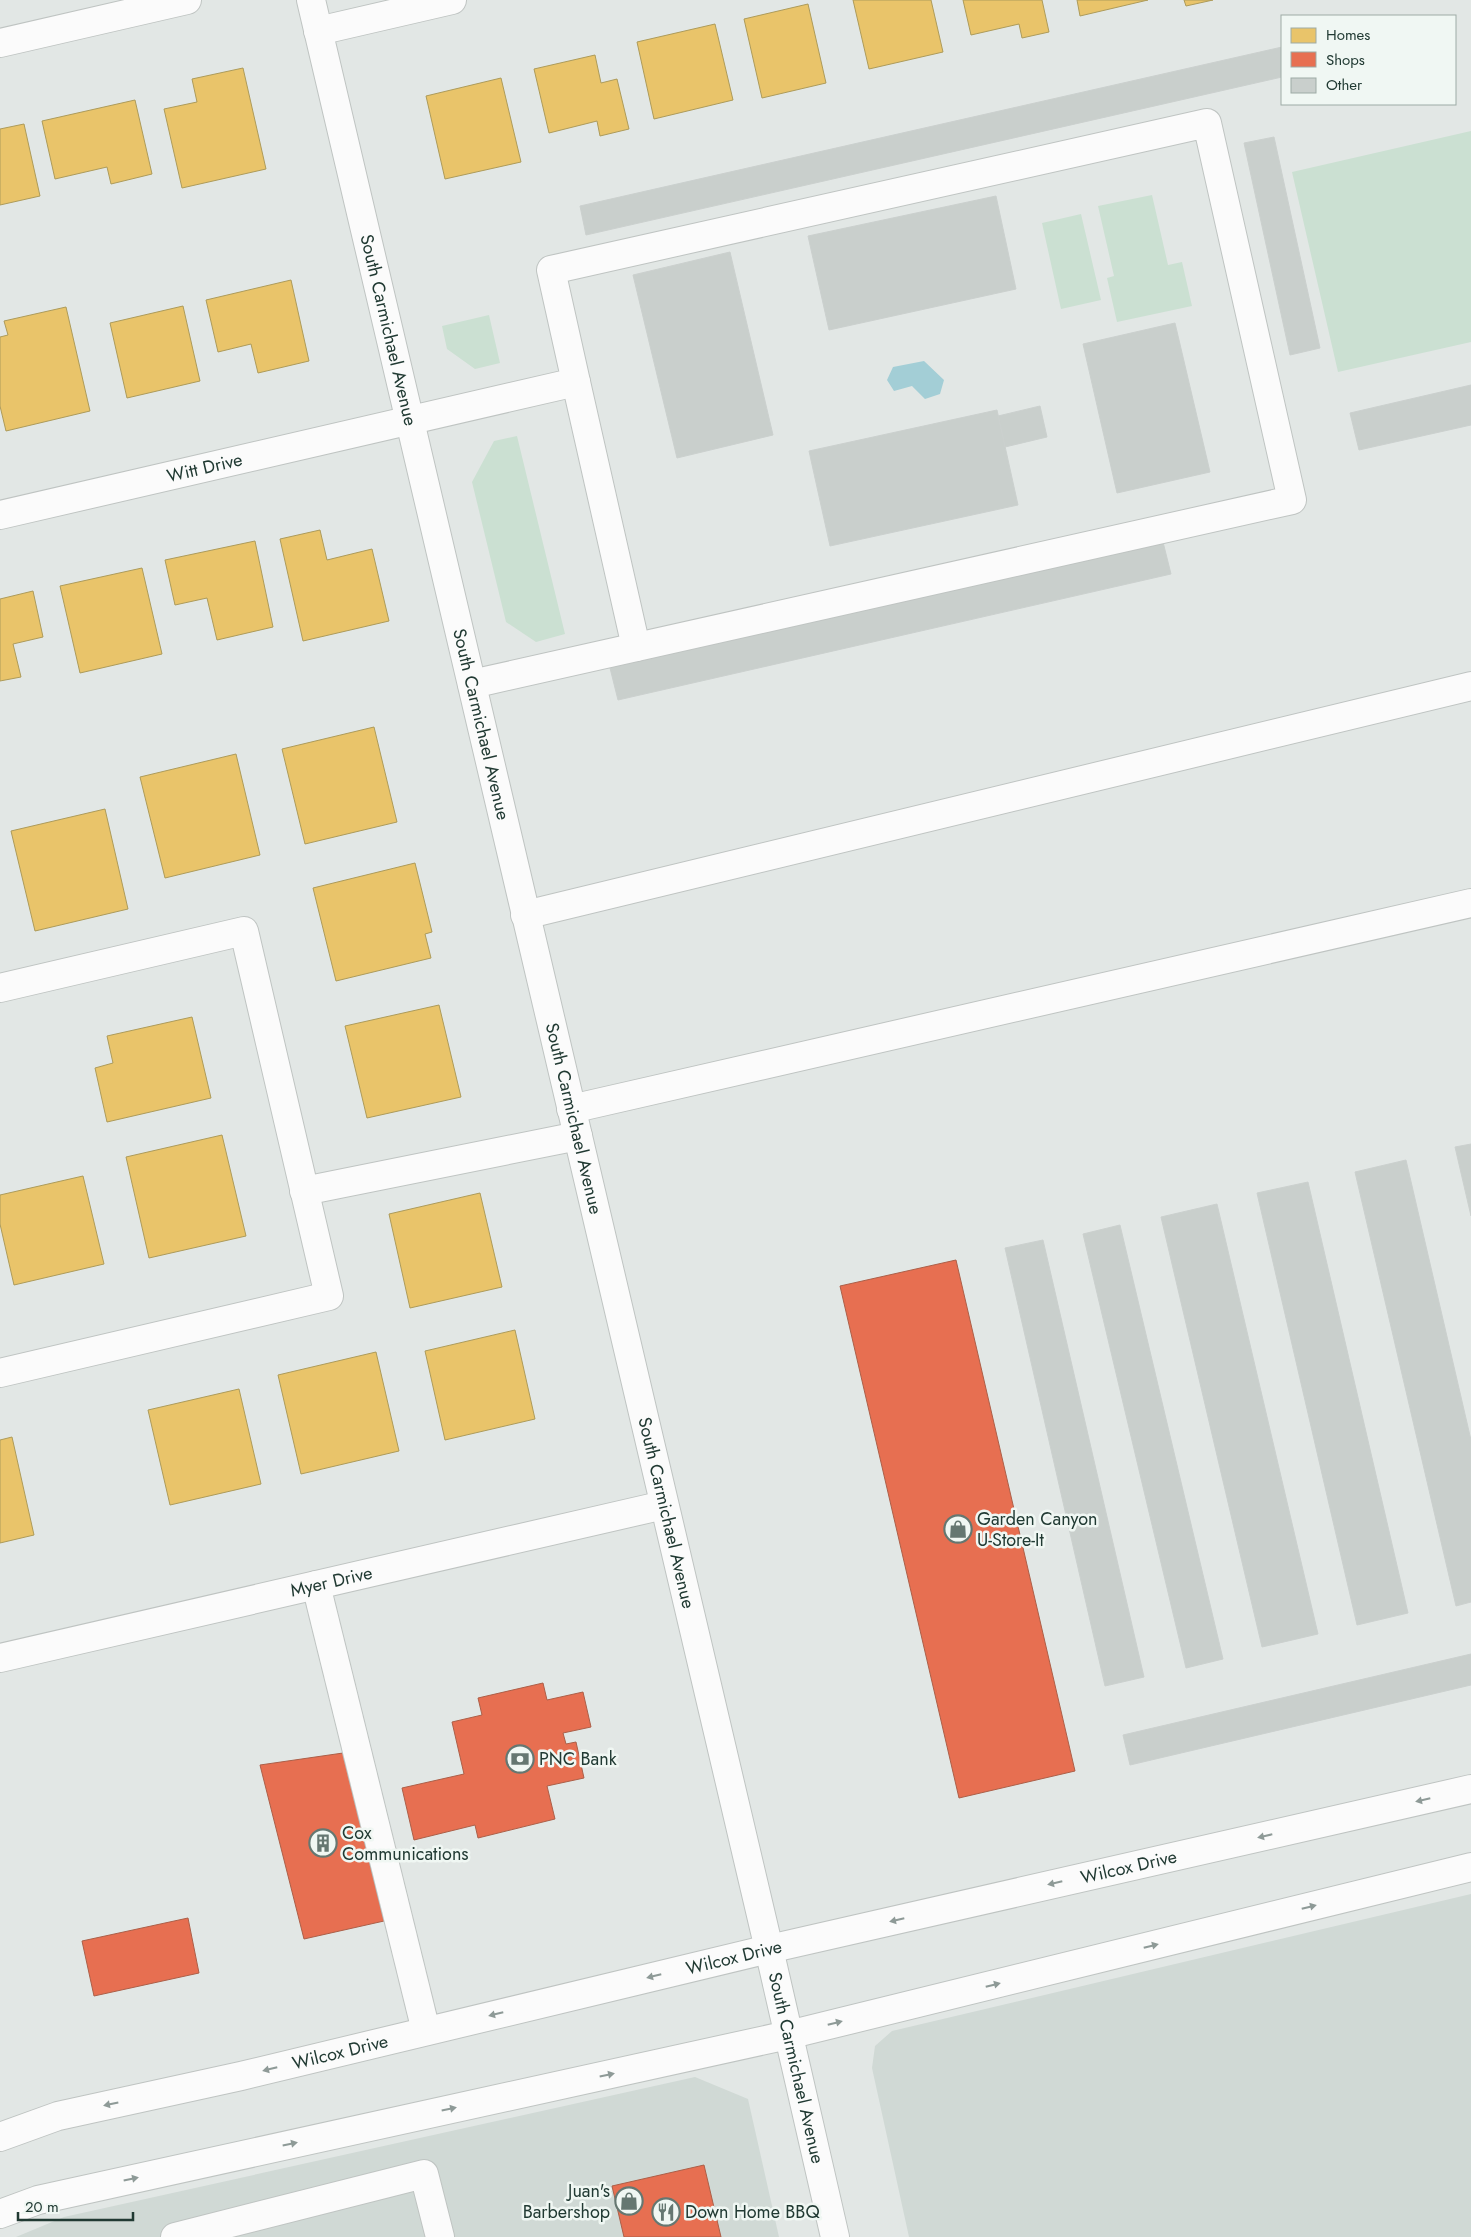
<svg xmlns="http://www.w3.org/2000/svg" width="1471" height="2237" font-family="Jost,sans-serif">
<style>
.built{fill:#d0d9d5}
.green{fill:#cbe0d2}
.water{fill:#a3ced6}
.homes{fill:#e9c46a;stroke:#ad9b5a}
.shops{fill:#e76f51;stroke:#ac5f48}
.building{fill:#c9cfcc;stroke:#cbd0ce}
.lines{fill:none;stroke-linecap:round;stroke-linejoin:round}
.minor-casing{stroke:#bfc4c2;stroke-width:30}
.minor{stroke:#fbfbfb;stroke-width:28}
.oneway{fill:#8e9a97}
.labels{text-anchor:middle;dominant-baseline:central;stroke-width:5;stroke-linejoin:round;paint-order:stroke}
.street-label{font-size:18px;fill:#213a33;stroke:#f0f7f3}
.poi-label{font-size:18px;fill:#213a33;stroke:#f0f7f3;text-anchor:start}
</style>
<rect width="100%" height="100%" fill="#e2e7e5"/>
<path class="built" d="M 1471,1894 L 1471,2237 L 909,2237 L 872,2068 L 875,2046 L 892,2031 Z
M 695,2077 L 748,2099 L 779,2237 L 16,2237 L 64,2217 Z"/>
<path class="green" d="M 1471,131 L 1471,342 L 1338,372 L 1292,172 Z
M 1152,195 L 1168,265 L 1182,262 L 1192,306 L 1117,322 L 1107,278 L 1114,276 L 1098,206 Z
M 1081,214 L 1101,300 L 1061,309 L 1042,223 Z
M 489,315 L 500,363 L 475,369 L 447,349 L 442,326 Z
M 517,436 L 565,634 L 536,642 L 506,622 L 472,482 L 494,441 Z"/>
<path class="water" d="M 924,361 L 944,380 L 940,394 L 925,399 L 912,386 L 894,391 L 887,380 L 893,367 Z"/>
<path class="homes" d="M 853,0 L 931,0 L 943,52 L 869,69 Z
M 963,0 L 1042,0 L 1049,32 L 1022,38 L 1019,24 L 971,35 Z
M 1077,0 L 1148,0 L 1080,16 Z
M 1184,0 L 1213,0 L 1186,6 Z
M 808,4 L 826,83 L 762,98 L 744,19 Z
M 715,24 L 733,100 L 654,119 L 637,42 Z
M 595,55 L 601,83 L 617,79 L 629,129 L 600,136 L 597,121 L 549,133 L 534,69 Z
M 243,68 L 266,169 L 182,188 L 164,109 L 197,102 L 192,79 Z
M 501,78 L 521,162 L 445,179 L 426,96 Z
M 135,100 L 152,174 L 111,184 L 107,167 L 55,179 L 42,121 Z
M 24,124 L 40,196 L 0,205 L 0,129 Z
M 291,280 L 309,361 L 258,373 L 251,344 L 218,352 L 206,300 Z
M 183,306 L 200,381 L 127,398 L 110,323 Z
M 66,307 L 90,411 L 6,431 L 0,406 L 0,337 L 8,335 L 4,321 Z
M 320,530 L 327,560 L 372,549 L 389,621 L 303,641 L 280,539 Z
M 255,541 L 273,627 L 217,640 L 207,598 L 175,605 L 165,560 Z
M 142,568 L 162,654 L 80,673 L 60,586 Z
M 33,591 L 43,637 L 13,644 L 21,677 L 0,681 L 0,599 Z
M 374,727 L 397,822 L 305,844 L 282,749 Z
M 236,754 L 260,855 L 165,878 L 140,777 Z
M 105,809 L 128,909 L 35,931 L 11,831 Z
M 415,863 L 432,932 L 425,934 L 431,958 L 336,981 L 313,888 Z
M 439,1005 L 461,1097 L 367,1118 L 345,1026 Z
M 192,1017 L 211,1098 L 107,1122 L 95,1068 L 113,1063 L 107,1036 Z
M 222,1135 L 246,1236 L 149,1258 L 126,1157 Z
M 83,1176 L 104,1264 L 14,1285 L 0,1224 L 0,1195 Z
M 480,1193 L 502,1287 L 410,1308 L 389,1214 Z
M 515,1330 L 535,1419 L 445,1440 L 425,1351 Z
M 376,1352 L 399,1451 L 301,1474 L 278,1375 Z
M 239,1389 L 261,1484 L 170,1505 L 148,1410 Z
M 12,1437 L 34,1535 L 0,1543 L 0,1440 Z"/>
<path class="shops" d="M 956,1260 L 1075,1771 L 959,1798 L 840,1286 Z
M 543,1683 L 547,1700 L 583,1692 L 591,1727 L 563,1733 L 566,1744 L 576,1742 L 584,1778 L 547,1786 L 555,1819 L 478,1838 L 475,1825 L 414,1840 L 402,1788 L 464,1774 L 452,1722 L 482,1715 L 478,1698 Z
M 343,1753 L 384,1921 L 304,1939 L 260,1765 Z
M 188,1918 L 199,1973 L 94,1996 L 82,1941 Z
M 704,2165 L 721,2237 L 624,2237 L 612,2186 Z"/>
<path class="building" d="M 1282,47 L 1282,77 L 586,235 L 580,206 Z
M 1274,137 L 1320,348 L 1290,355 L 1244,143 Z
M 996,196 L 1016,289 L 829,330 L 808,236 Z
M 730,252 L 773,435 L 677,458 L 633,275 Z
M 1175,323 L 1210,472 L 1117,493 L 1083,344 Z
M 1471,385 L 1471,425 L 1359,450 L 1350,413 Z
M 1040,406 L 1047,437 L 1005,447 L 998,416 Z
M 997,410 L 1018,505 L 830,546 L 809,451 Z
M 1163,542 L 1171,574 L 618,700 L 610,668 Z
M 1471,1144 L 1471,1216 L 1455,1147 Z
M 1406,1160 L 1471,1440 L 1471,1602 L 1456,1606 L 1355,1172 Z
M 1308,1182 L 1408,1613 L 1357,1625 L 1257,1193 Z
M 1217,1204 L 1318,1634 L 1262,1647 L 1161,1217 Z
M 1120,1225 L 1223,1659 L 1186,1668 L 1083,1234 Z
M 1043,1240 L 1144,1677 L 1105,1686 L 1005,1248 Z
M 1471,1654 L 1471,1685 L 1130,1765 L 1123,1735 Z"/>
<g class="lines">
<g class="minor-casing">
<g id="minor">
<path id="s1" d="M 311,0 L 769,1949 L 835,2237"/>
<path d="M 318,31 L 452,0"/>
<path d="M 0,43 L 187,0"/>
<path d="M 576,382 L 636,647"/>
<path id="s2" d="M 0,515 L 576,382 L 551,270 L 1207,123 L 1292,500 L 472,684"/>
<path d="M 525,915 L 1471,686"/>
<path d="M 0,988 L 244,931 L 329,1296 L 0,1373"/>
<path d="M 571,1109 L 1471,903"/>
<path d="M 304,1191 L 578,1136"/>
<path d="M 316,1585 L 426,2031"/>
<path id="s3" d="M 0,1658 L 664,1505"/>
<path id="s4" d="M 0,2137 L 58,2116 L 241,2076 L 769,1949 L 1471,1789"/>
<path d="M 0,2214 L 38,2200 L 788,2035 L 1471,1867"/>
<path d="M 175,2237 L 424,2174 L 440,2237"/>
</g>
</g>
<use href="#minor" class="minor"/>
</g>
<defs><path id="oneway-solid" d="M-6-.8H1V-3.2L6.5 0L1 3.2V.8H-6Z" transform="scale(1.25)"/></defs>
<g class="oneway">
<use href="#oneway-solid" transform="translate(1423 1800) rotate(167)"/>
<use href="#oneway-solid" transform="translate(1265 1836) rotate(167)"/>
<use href="#oneway-solid" transform="translate(1055 1883) rotate(167)"/>
<use href="#oneway-solid" transform="translate(1309 1907) rotate(-14)"/>
<use href="#oneway-solid" transform="translate(897 1920) rotate(167)"/>
<use href="#oneway-solid" transform="translate(1151 1946) rotate(-14)"/>
<use href="#oneway-solid" transform="translate(654 1976) rotate(166)"/>
<use href="#oneway-solid" transform="translate(993 1985) rotate(-14)"/>
<use href="#oneway-solid" transform="translate(496 2014) rotate(166)"/>
<use href="#oneway-solid" transform="translate(835 2023) rotate(-14)"/>
<use href="#oneway-solid" transform="translate(270 2069) rotate(166)"/>
<use href="#oneway-solid" transform="translate(607 2075) rotate(-12)"/>
<use href="#oneway-solid" transform="translate(111 2104) rotate(168)"/>
<use href="#oneway-solid" transform="translate(449 2109) rotate(-12)"/>
<use href="#oneway-solid" transform="translate(290 2144) rotate(-12)"/>
<use href="#oneway-solid" transform="translate(131 2179) rotate(-12)"/>
</g>
<defs>
<g id="shop-ring" transform="scale(1.4375)"><circle r="9.5" fill="#f0f7f3" stroke="#657771" stroke-width="1.5"/><path d="M-5-2.5h2.3a2.7 3.5 0 0 1 5.4 0H5L5.5 6h-11ZM-1.5-2.5h3a1.5 2.3 0 0 0-3 0Z" fill="#657771"/></g>
<g id="bank-ring" transform="scale(1.4375)"><circle r="9.5" fill="#f0f7f3" stroke="#657771" stroke-width="1.5"/><path d="M-6-4H6V4H-6ZM0-2.3a2.3 2.3 0 1 0 0 4.6a2.3 2.3 0 1 0 0-4.6Z" fill="#657771"/></g>
<g id="building-ring" transform="scale(1.4375)"><circle r="9.5" fill="#f0f7f3" stroke="#657771" stroke-width="1.5"/><path d="M-4-6H4V6H1V3H-1V6H-4ZM-2.5-4.3h1.7v1.8h-1.7ZM.8-4.3h1.7v1.8H.8ZM-2.5-1h1.7V.8h-1.7ZM.8-1h1.7V.8H.8Z" fill="#657771"/></g>
<g id="restaurant-ring" transform="scale(1.4375)"><circle r="9.5" fill="#f0f7f3" stroke="#657771" stroke-width="1.5"/><path d="M-5-6h1v4h1v-4h1v4h1v-4h1v5L-1.5 .5V6h-2V.5L-5-1ZM5-6V6H3V1.5H1.5Q1.5-4 5-6Z" fill="#657771"/></g>
</defs>
<g fill-rule="evenodd">
<use href="#shop-ring" x="958" y="1529"/>
<use href="#bank-ring" x="520" y="1759"/>
<use href="#building-ring" x="323" y="1843"/>
<use href="#shop-ring" x="629" y="2201"/>
<use href="#restaurant-ring" x="666" y="2212"/>
</g>
<g class="labels">
<g class="street-label">
<text stroke="none"><textPath href="#s1" startOffset="339">South Carmichael Avenue</textPath></text>
<text stroke="none"><textPath href="#s2" startOffset="210">Witt Drive</textPath></text>
<text stroke="none"><textPath href="#s1" startOffset="744">South Carmichael Avenue</textPath></text>
<text stroke="none"><textPath href="#s1" startOffset="1149">South Carmichael Avenue</textPath></text>
<text stroke="none"><textPath href="#s1" startOffset="1554">South Carmichael Avenue</textPath></text>
<text stroke="none"><textPath href="#s3" startOffset="340">Myer Drive</textPath></text>
<text stroke="none"><textPath href="#s4" startOffset="1161">Wilcox Drive</textPath></text>
<text stroke="none"><textPath href="#s4" startOffset="756">Wilcox Drive</textPath></text>
<text stroke="none"><textPath href="#s4" startOffset="351">Wilcox Drive</textPath></text>
<text stroke="none"><textPath href="#s1" startOffset="2124">South Carmichael Avenue</textPath></text>
</g>
<g class="poi-label">
<text x="977" y="1519">Garden Canyon<tspan x="977" dy="21">U-Store-It</tspan></text>
<text x="539" y="1759">PNC Bank</text>
<text x="342" y="1833">Cox<tspan x="342" dy="21">Communications</tspan></text>
<text x="610" y="2191" text-anchor="end">Juan's<tspan x="610" dy="21">Barbershop</tspan></text>
<text x="685" y="2212">Down Home BBQ</text>
</g>
</g>
<rect x="1281" y="15" width="175" height="90" fill="#f0f7f3" stroke="#9daba6"/>
<rect x="1291" y="28" width="25" height="15" fill="#e9c46a" stroke="#9daba6"/>
<text x="1326" y="40" font-size="15" fill="#213a33">Homes</text>
<rect x="1291" y="52" width="25" height="15" fill="#e76f51" stroke="#9daba6"/>
<text x="1326" y="65" font-size="15" fill="#213a33">Shops</text>
<rect x="1291" y="78" width="25" height="15" fill="#c9cfcc" stroke="#9daba6"/>
<text x="1326" y="90" font-size="15" fill="#213a33">Other</text>
<path d="M18 2212v8h115v-8" fill="none" stroke="#213a33" stroke-width="2.5"/>
<text x="25" y="2212" font-size="15" fill="#213a33" stroke="#f0f7f3" stroke-width="4" paint-order="stroke">20 m</text>
</svg>
